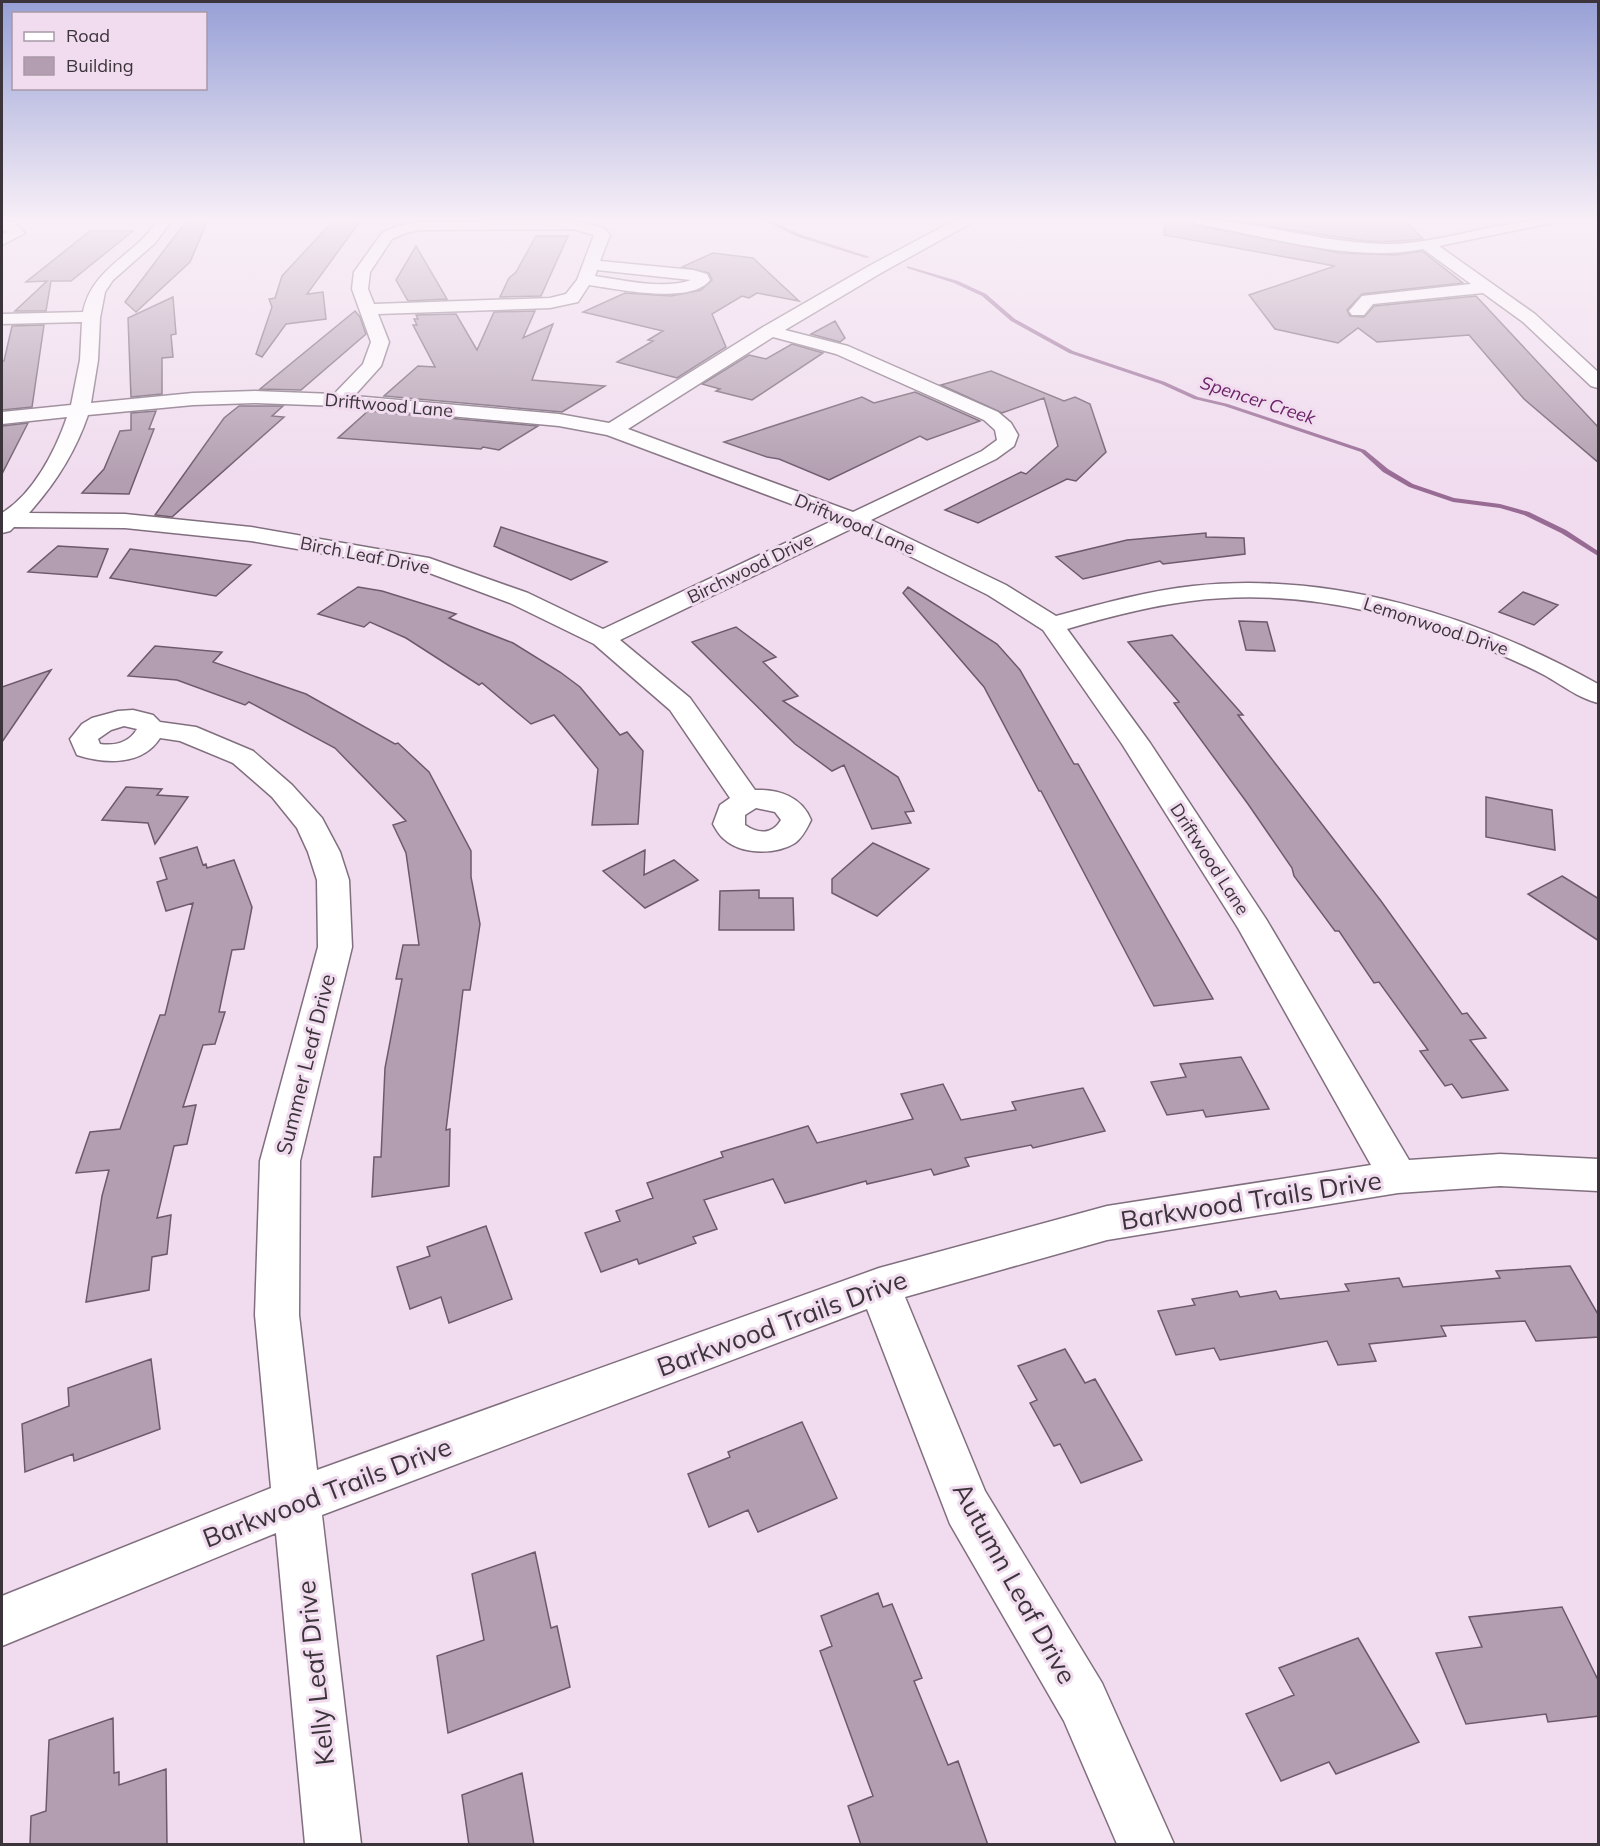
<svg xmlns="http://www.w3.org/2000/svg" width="1600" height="1846" font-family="Mulish,sans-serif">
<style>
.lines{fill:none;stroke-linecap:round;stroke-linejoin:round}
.stream{fill:#986b95;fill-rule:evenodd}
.building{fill:#b29eb0;stroke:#6c5a6a;stroke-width:1.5}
.minor-casing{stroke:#816f7f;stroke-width:3}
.minor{fill:#fff;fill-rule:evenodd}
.labels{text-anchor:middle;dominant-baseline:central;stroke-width:6;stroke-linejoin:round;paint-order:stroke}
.far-water-label{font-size:18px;font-style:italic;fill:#6a2267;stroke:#f0dcee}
.far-street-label{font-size:18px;fill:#3c343b;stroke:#f0dcee}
.street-label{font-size:21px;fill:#3c343b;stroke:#f0dcee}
.near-street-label{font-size:26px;fill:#3c343b;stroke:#f0dcee}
</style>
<rect width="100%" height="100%" fill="#f0dcee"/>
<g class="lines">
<path class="stream" d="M 763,220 L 768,220 L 802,235 L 870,257 L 866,258 L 798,237 Z
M 907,266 L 958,281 L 986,294 L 1015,319 L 1073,351 L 1165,382 L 1198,397 L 1228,404 L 1365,450 L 1388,469 L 1413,484 L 1454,498 L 1500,504 L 1529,512 L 1566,530 L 1598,551 L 1598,556 L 1561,533 L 1524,515 L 1500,508 L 1453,502 L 1409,487 L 1383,472 L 1361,452 L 1224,406 L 1194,399 L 1161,384 L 1069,353 L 1011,321 L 982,296 L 954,283 L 907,268 Z"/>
</g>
<path class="building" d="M 187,220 L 208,220 L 190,262 L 136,312 L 125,302 Z
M 334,220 L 361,220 L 307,294 L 323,292 L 326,319 L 286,324 L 262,357 L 256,354 L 272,307 L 269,299 L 275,298 L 282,276 Z
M 1165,220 L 1190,220 L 1194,225 L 1340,253 L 1396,255 L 1422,251 L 1463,283 L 1362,294 L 1347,310 L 1350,316 L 1364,317 L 1374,306 L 1476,296 L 1599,428 L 1599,463 L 1524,399 L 1469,335 L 1377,342 L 1358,328 L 1338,343 L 1275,329 L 1249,295 L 1335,266 L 1164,235 Z
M 1225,220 L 1405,220 L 1423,239 L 1382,242 L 1358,240 Z
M 90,231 L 133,231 L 71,281 L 51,281 L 46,311 L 15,311 L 47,281 L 26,282 Z
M 536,236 L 568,236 L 541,296 L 500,297 L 509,278 L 516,272 Z
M 416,246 L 447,299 L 408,301 L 396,280 Z
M 713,253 L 753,258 L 799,301 L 757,293 L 749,298 L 742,296 L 712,314 L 726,347 L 677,378 L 617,362 L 653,341 L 648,340 L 663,331 L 583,312 L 625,293 L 671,296 L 701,290 L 712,280 L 709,273 L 682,267 Z
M 173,297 L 176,334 L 171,335 L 173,357 L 162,358 L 162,394 L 131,397 L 128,318 Z
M 355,311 L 360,317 L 366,334 L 301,390 L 260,389 Z
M 535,311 L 523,338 L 553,324 L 532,380 L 605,386 L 562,412 L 384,396 L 418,366 L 435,367 L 413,325 L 417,325 L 414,319 L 418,319 L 416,315 L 456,314 L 477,350 L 494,312 Z
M 835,321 L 845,338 L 840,342 L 811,334 Z
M 44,325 L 32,407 L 2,410 L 2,361 L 4,361 L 12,326 Z
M 792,344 L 823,353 L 752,400 L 716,391 L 720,389 L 702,384 L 749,355 L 766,359 Z
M 991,371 L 1064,401 L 1075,397 L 1090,404 L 1106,452 L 1076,481 L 1067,479 L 978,523 L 945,510 L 1021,472 L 1026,474 L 1058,446 L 1044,398 L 1002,413 L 941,385 Z
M 915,392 L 980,421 L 927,440 L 920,436 L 829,480 L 779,459 L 767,457 L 724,442 L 862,397 L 874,403 Z
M 239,406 L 283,406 L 272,416 L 284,417 L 172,517 L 155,515 L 224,418 Z
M 156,411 L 149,429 L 154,429 L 129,494 L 82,493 L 104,469 L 120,431 L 131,430 L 131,413 Z
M 368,411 L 538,426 L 499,450 L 483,447 L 481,449 L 338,438 Z
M 28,423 L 2,474 L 2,426 Z
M 501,527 L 607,562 L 571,580 L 494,546 Z
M 1206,533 L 1206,537 L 1244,538 L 1245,554 L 1163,564 L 1160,561 L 1083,579 L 1056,557 L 1127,540 Z
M 58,546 L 108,549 L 97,577 L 28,572 Z
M 130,549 L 200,558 L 251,565 L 216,596 L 110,578 Z
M 358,587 L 382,591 L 456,614 L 449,618 L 513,643 L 560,672 L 580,687 L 620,735 L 627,732 L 643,751 L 638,824 L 592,825 L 598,769 L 554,715 L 531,724 L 482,683 L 479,685 L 406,638 L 370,622 L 364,627 L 318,614 Z
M 908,587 L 997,644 L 1020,670 L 1074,764 L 1078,764 L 1213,999 L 1154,1006 L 1041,791 L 1039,791 L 984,687 L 903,593 Z
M 1523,592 L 1558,605 L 1534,625 L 1499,612 Z
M 1239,621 L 1267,622 L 1275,651 L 1246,650 Z
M 736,627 L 776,657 L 763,662 L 798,696 L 783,701 L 898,777 L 914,811 L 905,812 L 911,823 L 872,829 L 844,765 L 832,771 L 795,744 L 692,642 Z
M 1172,635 L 1243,715 L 1238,715 L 1381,901 L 1462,1014 L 1467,1013 L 1486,1038 L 1470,1040 L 1508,1090 L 1462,1098 L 1452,1084 L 1445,1086 L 1420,1051 L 1428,1050 L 1379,982 L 1374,983 L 1339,931 L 1335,931 L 1294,876 L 1292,868 L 1248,804 L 1174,703 L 1179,702 L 1128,642 Z
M 155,646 L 222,652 L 213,662 L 306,694 L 395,744 L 398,743 L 429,772 L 471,851 L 471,877 L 480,924 L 470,990 L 463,990 L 446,1130 L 450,1129 L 449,1186 L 372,1197 L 374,1157 L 381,1157 L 385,1068 L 402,979 L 396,979 L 403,945 L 419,945 L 406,853 L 393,825 L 406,821 L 335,748 L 249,702 L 245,705 L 177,680 L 128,676 Z
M 51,670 L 2,742 L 2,687 Z
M 126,787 L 162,789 L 157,795 L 188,797 L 155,844 L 148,823 L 102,820 Z
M 1486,797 L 1552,810 L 1555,850 L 1486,837 Z
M 873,843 L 929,869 L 877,916 L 832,893 L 832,879 Z
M 197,847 L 203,865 L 206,864 L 207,868 L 234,860 L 252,907 L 244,949 L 232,950 L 219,1012 L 225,1012 L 215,1044 L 203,1045 L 183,1107 L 196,1105 L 187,1144 L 174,1146 L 157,1218 L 171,1215 L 167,1254 L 152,1257 L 149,1290 L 86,1302 L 102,1196 L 109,1170 L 76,1173 L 90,1132 L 120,1129 L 160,1015 L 165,1015 L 193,903 L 166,911 L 157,882 L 167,879 L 160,858 Z
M 645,850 L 644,875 L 674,860 L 698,880 L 645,908 L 603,871 Z
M 1562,876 L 1599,899 L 1599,941 L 1528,894 Z
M 759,890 L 759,898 L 793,898 L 794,930 L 719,930 L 720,891 Z
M 1241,1057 L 1269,1109 L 1206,1117 L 1203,1110 L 1167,1115 L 1151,1082 L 1186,1077 L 1180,1064 Z
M 943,1084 L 961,1120 L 1016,1110 L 1012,1102 L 1083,1088 L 1105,1131 L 1033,1148 L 1031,1145 L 965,1158 L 969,1166 L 934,1175 L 931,1169 L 867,1184 L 866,1181 L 785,1203 L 773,1179 L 704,1200 L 717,1229 L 693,1237 L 696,1243 L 639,1264 L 637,1259 L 601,1272 L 585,1233 L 620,1221 L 616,1211 L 653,1198 L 647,1183 L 723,1157 L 721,1152 L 808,1126 L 817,1143 L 913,1119 L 901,1094 Z
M 486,1226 L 512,1299 L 449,1323 L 441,1297 L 410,1309 L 397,1267 L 430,1256 L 427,1247 Z
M 1570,1266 L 1599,1316 L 1599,1337 L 1536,1341 L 1525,1321 L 1441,1326 L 1446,1336 L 1369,1344 L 1376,1361 L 1338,1365 L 1327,1341 L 1220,1360 L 1214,1348 L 1176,1355 L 1158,1311 L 1195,1305 L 1192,1299 L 1237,1291 L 1240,1297 L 1276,1291 L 1280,1299 L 1349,1291 L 1345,1284 L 1399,1278 L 1403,1287 L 1500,1278 L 1496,1271 Z
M 1065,1349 L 1085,1383 L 1095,1379 L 1142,1460 L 1081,1483 L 1060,1444 L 1054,1446 L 1030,1403 L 1037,1400 L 1018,1366 Z
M 151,1359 L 160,1429 L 74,1461 L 73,1454 L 25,1472 L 22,1424 L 69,1406 L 68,1388 Z
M 802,1422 L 837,1498 L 758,1532 L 748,1510 L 709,1527 L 688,1474 L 730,1457 L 728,1452 Z
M 535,1552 L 551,1628 L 557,1626 L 570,1687 L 448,1733 L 437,1656 L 484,1640 L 472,1574 Z
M 878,1593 L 883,1607 L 892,1604 L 922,1678 L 914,1681 L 948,1765 L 958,1761 L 988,1845 L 861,1845 L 848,1806 L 873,1796 L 820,1651 L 832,1646 L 821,1616 Z
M 1562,1607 L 1599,1682 L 1599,1716 L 1548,1722 L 1546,1714 L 1466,1724 L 1436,1653 L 1482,1647 L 1469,1617 Z
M 1358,1638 L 1419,1742 L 1336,1774 L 1329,1762 L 1281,1781 L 1246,1714 L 1294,1695 L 1279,1668 Z
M 113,1718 L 114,1773 L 119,1772 L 119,1785 L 166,1769 L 167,1845 L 30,1845 L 31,1816 L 46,1811 L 49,1740 Z
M 522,1773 L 534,1845 L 469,1845 L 462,1795 Z"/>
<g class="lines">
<g class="minor-casing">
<path id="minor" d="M 158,220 L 172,220 L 155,243 L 113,280 L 105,292 L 100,318 L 98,360 L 91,403 L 193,393 L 255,391 L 334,394 L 363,364 L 371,342 L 352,289 L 354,272 L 382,233 L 397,226 L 420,222 L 573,221 L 604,228 L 610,235 L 600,261 L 693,270 L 707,274 L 710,280 C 691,305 617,289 589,285 L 578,302 L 550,308 L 378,314 L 389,342 L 381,366 L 354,396 L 559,414 L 609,423 L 763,327 L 869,266 L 955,220 L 973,220 L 971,223 L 881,273 L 785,330 L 848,346 L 998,412 L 1011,423 L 1018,435 L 1014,446 L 996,459 L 871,520 L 1006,585 L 1056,616 C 1101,604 1147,591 1193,586 C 1334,571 1476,616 1598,684 L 1598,703 C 1579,698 1563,686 1546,676 C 1525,665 1502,655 1480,646 C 1389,610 1290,588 1191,601 C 1149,606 1108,617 1067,629 L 1150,743 L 1266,919 L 1409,1160 L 1500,1154 L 1598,1159 L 1598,1191 L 1500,1186 L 1398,1193 L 1107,1240 L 905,1297 L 985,1491 L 1102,1683 L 1174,1844 L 1117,1844 L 1064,1721 L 950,1524 L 867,1309 L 322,1515 L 361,1844 L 305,1844 L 276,1533 L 2,1646 L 2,1596 L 271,1488 L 255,1315 L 260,1161 L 318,947 L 317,880 L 308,852 L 297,828 L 272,797 L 233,763 L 180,741 L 160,738 C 142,766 105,764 77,755 L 70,739 L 82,724 L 92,718 L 118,711 L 133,710 L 153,715 L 160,722 L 196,727 L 253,751 L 292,785 L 322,818 L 340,852 L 349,880 L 352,947 L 300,1161 L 299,1315 L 317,1470 L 879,1268 L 1107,1206 L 1371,1165 L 1238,928 L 1122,744 L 1043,630 L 988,595 L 853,528 L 620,640 L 690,698 L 755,790 C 779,789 802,797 811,820 C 807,828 803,837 795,843 C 776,855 741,855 724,839 C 719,835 716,829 713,824 L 720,805 L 730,798 L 670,710 L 594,644 L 510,603 L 424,571 L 251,541 L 125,528 L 14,527 L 10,531 L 2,533 L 2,513 C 33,494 55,452 67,417 L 2,424 L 2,412 L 71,405 L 80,360 L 82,322 L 2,324 L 2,314 L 83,312 C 92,267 135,256 158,220 ZM 573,229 L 594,235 L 577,280 L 566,294 L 550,298 L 374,304 L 368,289 L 370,272 L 392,239 L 406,233 L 420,230 ZM 597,270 L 691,280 C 665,290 622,280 595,276 ZM 773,337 L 836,354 L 984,420 L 995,430 L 997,440 L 982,451 L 853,512 L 628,429 ZM 255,403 L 339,406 L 559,426 L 607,435 L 834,520 L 603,629 L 528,593 L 429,558 L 251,527 L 125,514 L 29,513 C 55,484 75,453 88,415 L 193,405 ZM 124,726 L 137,729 C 129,743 114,746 100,744 L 98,739 L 111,730 ZM 756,808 L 775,812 L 781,820 C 772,835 758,834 745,825 L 745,815 Z
M 1192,220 C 1256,220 1318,242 1382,244 C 1440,245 1495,220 1553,220 L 1551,223 L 1546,224 L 1439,246 L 1535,314 L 1598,372 L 1598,388 L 1591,386 L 1523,322 L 1483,293 L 1373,304 L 1364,315 L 1352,315 L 1349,311 L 1362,296 L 1471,284 L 1423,249 C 1354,263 1268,237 1199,224 L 1194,223 Z
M 2,221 L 14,222 L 25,233 L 2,245 L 2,235 L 8,232 L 2,229 Z"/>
</g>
<use href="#minor" class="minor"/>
</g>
<linearGradient id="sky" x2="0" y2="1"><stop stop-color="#97a0d6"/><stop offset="0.46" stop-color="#f8eff7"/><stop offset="1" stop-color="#f8eff7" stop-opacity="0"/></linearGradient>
<rect width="1600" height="478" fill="url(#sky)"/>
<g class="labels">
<g class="far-water-label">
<text transform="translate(1258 400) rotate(18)">Spencer Creek</text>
</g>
<g class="far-street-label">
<text transform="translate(389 405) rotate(5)">Driftwood Lane</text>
<text transform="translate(855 524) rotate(23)">Driftwood Lane</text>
<text transform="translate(365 555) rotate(11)">Birch Leaf Drive</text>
<text transform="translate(750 568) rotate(-26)">Birchwood Drive</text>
<text transform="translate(1436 626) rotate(18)">Lemonwood Drive</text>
<text transform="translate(1210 859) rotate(57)">Driftwood Lane</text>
</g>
<g class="street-label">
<text transform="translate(305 1064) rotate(-76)">Summer Leaf Drive</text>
</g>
<g class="near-street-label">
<text transform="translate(1251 1200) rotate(-9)">Barkwood Trails Drive</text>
<text transform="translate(782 1323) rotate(-20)">Barkwood Trails Drive</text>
<text transform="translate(327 1492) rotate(-21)">Barkwood Trails Drive</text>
<text transform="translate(1015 1583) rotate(61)">Autumn Leaf Drive</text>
<text transform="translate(315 1673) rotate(-96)">Kelly Leaf Drive</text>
</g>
</g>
<rect width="1600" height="1846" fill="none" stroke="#3c343b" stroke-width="6"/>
<rect x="12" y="12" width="195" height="78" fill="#f0dcee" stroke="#a899a6" stroke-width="1.5"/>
<rect x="24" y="32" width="30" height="9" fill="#ffffff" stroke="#a899a6" stroke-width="1.5"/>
<text x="66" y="42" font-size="18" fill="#3c343b">Road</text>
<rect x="24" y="57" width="30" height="18" fill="#b29eb0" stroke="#a899a6" stroke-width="1.5"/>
<text x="66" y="72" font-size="18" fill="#3c343b">Building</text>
</svg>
